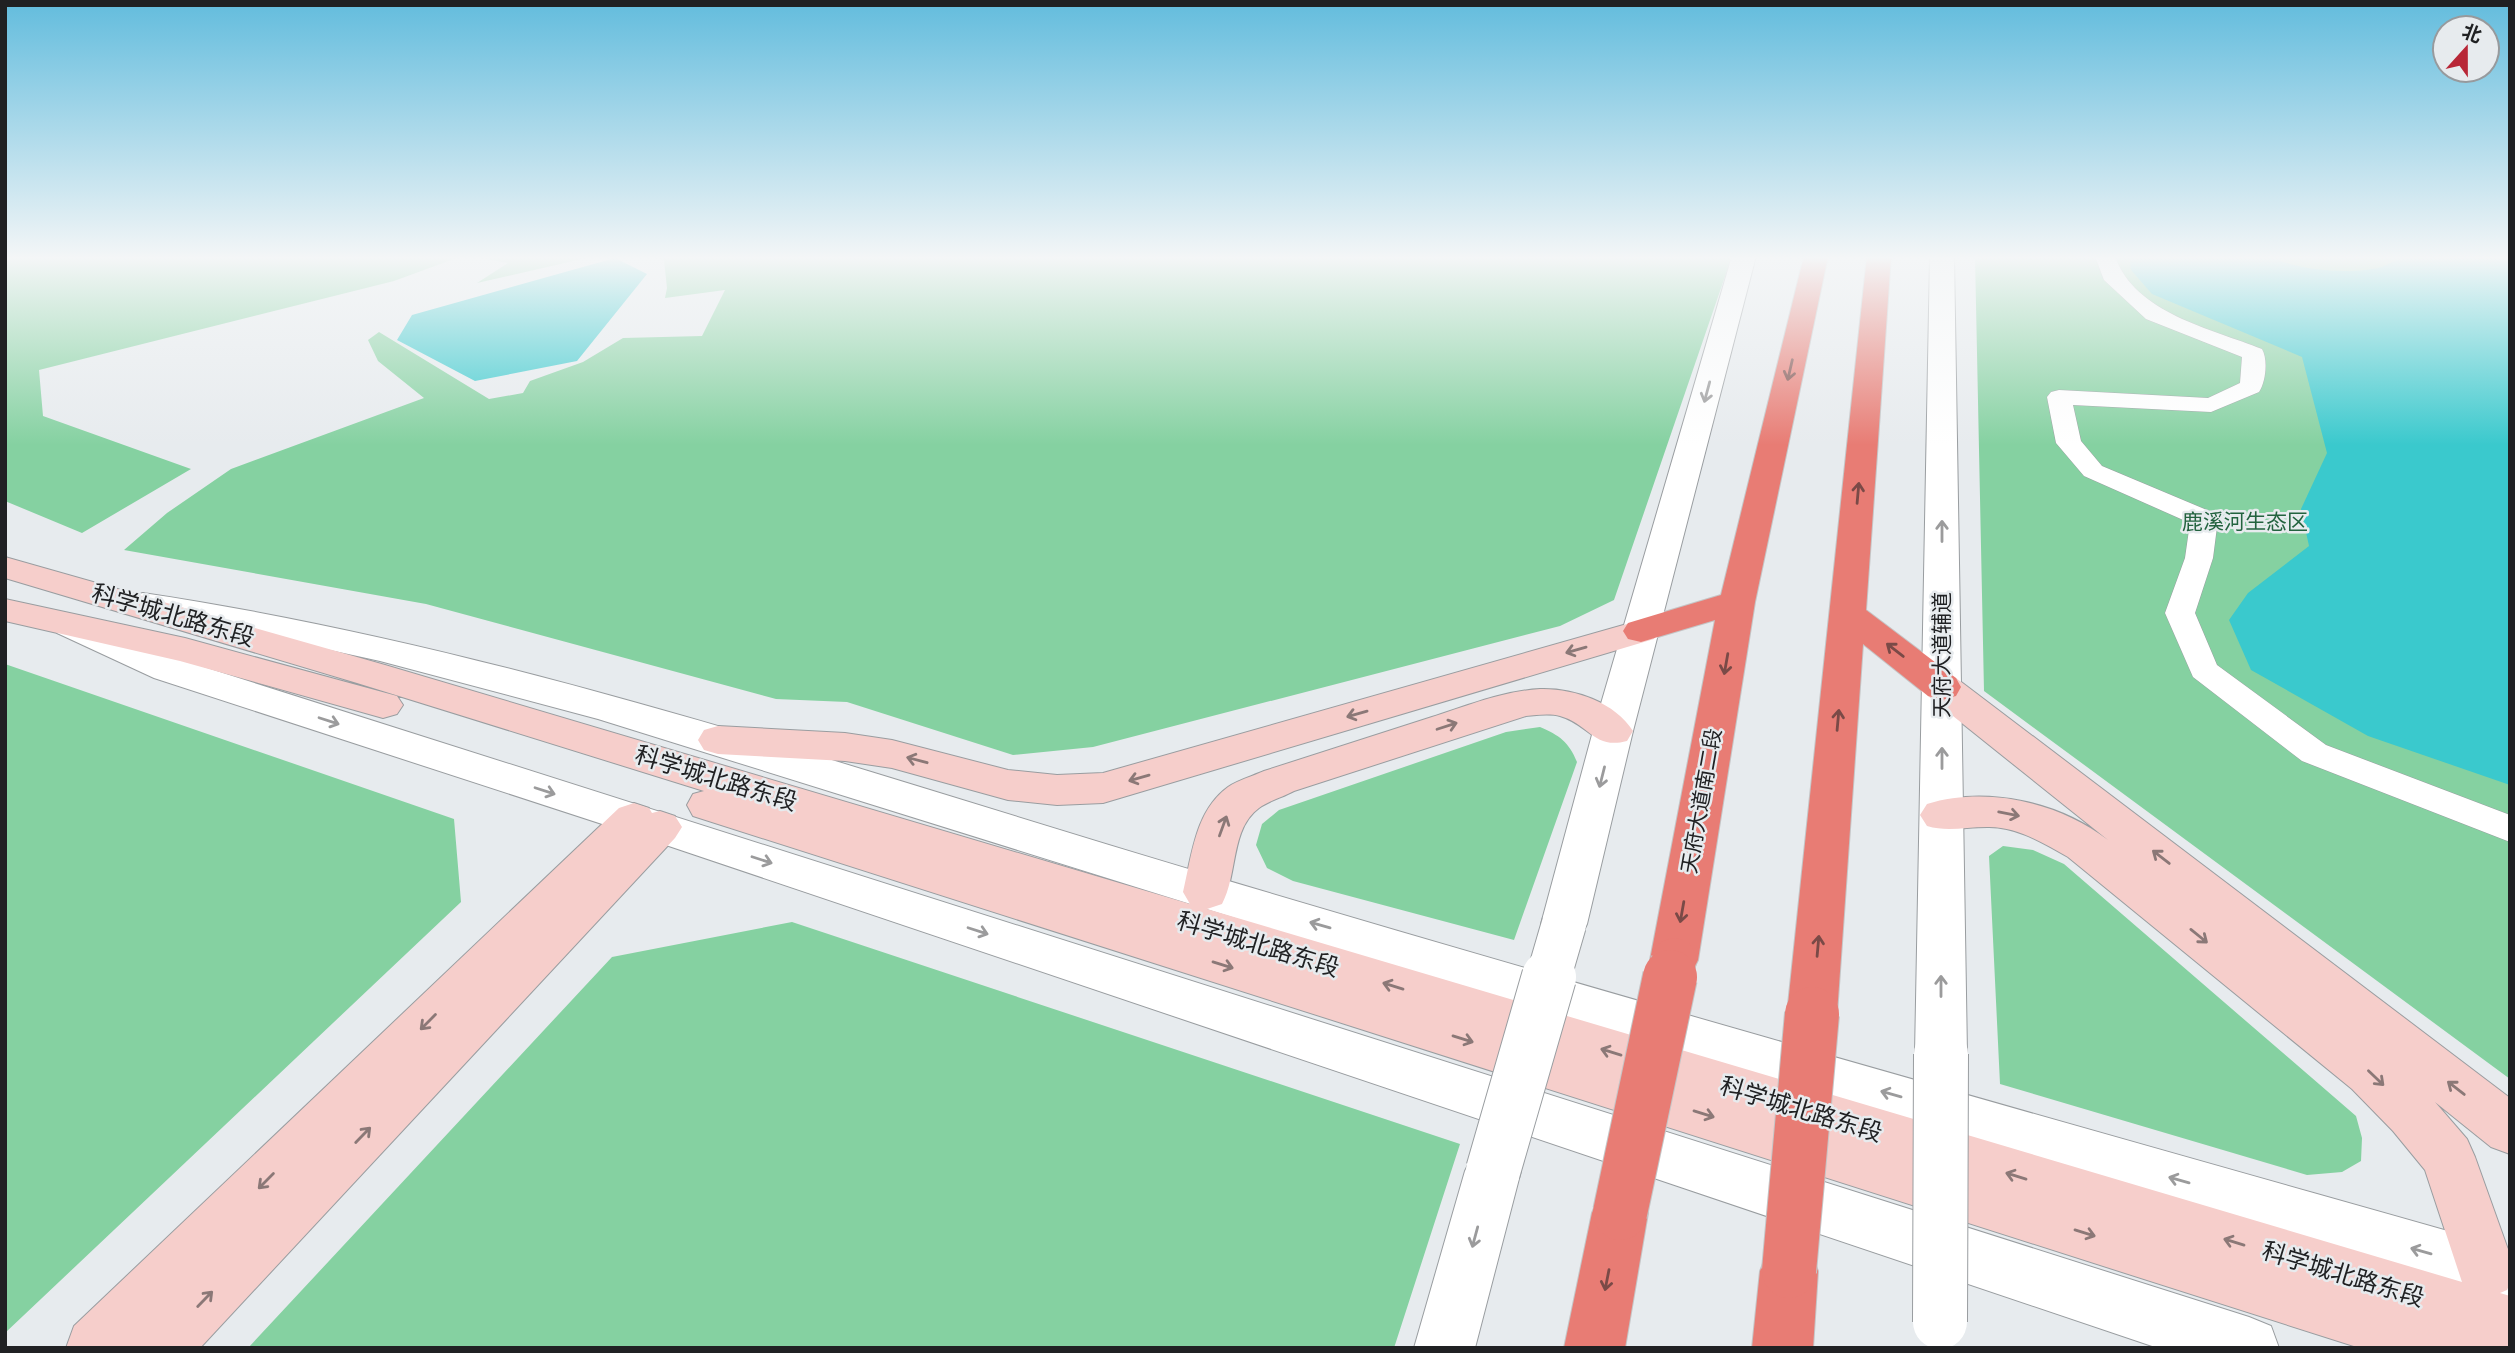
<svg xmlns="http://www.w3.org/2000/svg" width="2515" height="1353" font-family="'Sofia Sans Condensed','Noto Sans SC',sans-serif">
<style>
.green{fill:#85d1a1}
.water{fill:#3ac9cd}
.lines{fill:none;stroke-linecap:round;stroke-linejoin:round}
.minor-casing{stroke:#999da0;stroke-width:1}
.tertiary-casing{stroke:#999da0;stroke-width:2}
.secondary-casing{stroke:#999da0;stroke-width:2}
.trunk-casing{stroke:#c5c5c6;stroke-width:2}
.minor{fill:#fff;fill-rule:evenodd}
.tertiary{fill:#fff;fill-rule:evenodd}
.secondary{fill:#f6cecb;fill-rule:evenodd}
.trunk{fill:#e87c74;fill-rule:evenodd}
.tertiary-bridge-far1-casing{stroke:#999da0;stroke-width:46;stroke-linecap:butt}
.tertiary-bridge-casing{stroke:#999da0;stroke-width:56;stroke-linecap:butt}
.trunk-bridge-far1-casing{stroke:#c5c5c6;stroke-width:46;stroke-linecap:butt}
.trunk-bridge-casing{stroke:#c5c5c6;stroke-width:56;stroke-linecap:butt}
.tertiary-bridge-far1{stroke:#fff;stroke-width:44}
.tertiary-bridge{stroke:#fff;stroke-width:54}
.trunk-bridge-far1{stroke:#e87c74;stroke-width:44}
.trunk-bridge{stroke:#e87c74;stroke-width:54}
.oneway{stroke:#7a4a47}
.oneway2{stroke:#9b9b9c}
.oneway3{stroke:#8b7877}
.labels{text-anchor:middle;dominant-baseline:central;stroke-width:5;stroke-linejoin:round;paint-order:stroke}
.park-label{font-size:21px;fill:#23633f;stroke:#e7ebee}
.street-label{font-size:21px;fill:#202123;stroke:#e7ebee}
.near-street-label{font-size:24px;fill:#202123;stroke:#e7ebee}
</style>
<rect width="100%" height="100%" fill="#e7ebee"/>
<path class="green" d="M 12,256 L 462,256 L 394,281 L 39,370 L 43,416 L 191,469 L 82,533 L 5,501 L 5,263 Z
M 469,256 L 595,256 L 477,283 L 508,263 Z
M 647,256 L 1732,256 L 1614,600 L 1560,626 L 1093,747 L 1013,755 L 847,702 L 776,699 L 426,604 L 124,550 L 167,513 L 231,469 L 424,398 L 378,361 L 368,340 L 379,332 L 489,399 L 523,393 L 530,381 L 583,362 L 623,338 L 702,336 L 725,290 L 665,298 L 667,288 L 664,260 Z
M 1975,256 L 2510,256 L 2510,1079 L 1984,691 Z
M 5,664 L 454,819 L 461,902 L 5,1333 Z
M 1540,727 C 1559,735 1569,742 1577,762 L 1514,940 L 1293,881 L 1267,868 L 1256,845 L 1262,824 L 1279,810 L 1506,732 Z
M 2003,846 L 2033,850 L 2064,864 L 2356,1116 L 2362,1138 L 2361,1161 L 2342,1172 L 2307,1175 L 2000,1084 L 1989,856 Z
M 792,922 L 1460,1144 L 1394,1348 L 248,1348 L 612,957 Z"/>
<path class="water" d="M 2129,256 L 2270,256 C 2296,271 2353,275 2382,267 C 2390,264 2398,257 2407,256 C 2436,251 2479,256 2510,256 L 2510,785 L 2368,736 L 2251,670 L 2229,620 L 2248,593 L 2309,546 L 2301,509 L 2327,453 L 2302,357 L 2152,294 L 2131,270 Z
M 615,258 L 647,274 L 577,361 L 475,381 L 397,340 L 412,315 Z"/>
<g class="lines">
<g class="minor-casing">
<path id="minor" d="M 2095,256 L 2115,256 C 2134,313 2212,329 2262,349 C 2268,359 2266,382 2259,392 L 2211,412 L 2073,405 L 2081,441 L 2102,466 L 2214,513 L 2218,519 L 2213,558 L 2195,613 L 2217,665 L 2326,745 L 2510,815 L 2510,842 L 2302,761 L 2193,677 L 2165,613 L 2185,558 L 2190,523 L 2084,476 L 2056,443 L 2047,397 L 2051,392 L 2059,390 L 2208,398 L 2240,383 L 2242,357 L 2146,319 L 2104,280 Z"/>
</g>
<g class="tertiary-casing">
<path id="tertiary" d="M 1732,256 L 1756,256 L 1633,731 L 1587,924 L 1581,937 L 1564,942 L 1547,937 L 1541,924 L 1593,731 Z
M 1930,256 L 1954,256 L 1967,1054 L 1959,1069 L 1941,1076 L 1923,1069 L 1915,1054 Z
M 143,593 C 505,647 852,769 1202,873 C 1635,1002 2070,1124 2504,1247 L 2510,1250 L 2510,1302 L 2504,1305 L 1527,1009 L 598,719 L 380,661 L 262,635 L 130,612 L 125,604 L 130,596 Z
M 70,614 L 182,660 L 2249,1317 L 2271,1326 L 2279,1348 L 2158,1348 L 645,838 L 154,678 L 57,633 L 52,625 L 57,617 Z
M 1493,1146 L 1512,1153 L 1521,1171 L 1475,1348 L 1414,1348 L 1465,1171 L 1474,1153 Z"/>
</g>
<g class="secondary-casing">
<path id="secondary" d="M 5,557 L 385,665 L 1190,904 L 1183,892 C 1192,855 1195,811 1228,787 C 1238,780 1253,776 1264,771 C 1320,753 1376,735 1432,717 C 1467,706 1503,691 1540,689 C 1573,688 1615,702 1633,731 L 1627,741 C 1594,750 1589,724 1560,716 C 1549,713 1537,715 1526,716 L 1294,791 C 1283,797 1268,801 1259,808 C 1230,829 1238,875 1222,904 L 1207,909 L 2462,1282 L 2425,1170 L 2393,1131 L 2352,1089 L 2068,857 C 2043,843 2016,826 1987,827 C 1965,827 1947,832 1927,826 L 1920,815 L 1927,804 C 1987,786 2059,802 2108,840 L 1928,696 L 1923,687 L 1928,678 L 1942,674 L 1956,678 L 2510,1098 L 2510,1154 L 2491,1147 L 2435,1102 L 2467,1139 L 2475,1157 L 2510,1255 L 2510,1283 L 2507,1290 L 2500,1293 L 2510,1296 L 2510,1348 L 2360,1348 L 693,816 L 687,805 L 693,794 L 704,791 L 357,683 L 5,578 Z
M 5,599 L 185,638 L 397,696 L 403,705 L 397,714 L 383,718 L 180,661 L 5,621 Z
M 1641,620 L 1654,623 L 1659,631 L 1654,639 L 1103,803 L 1057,805 L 1008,800 L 892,768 L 845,761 L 718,754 L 704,750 L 698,740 L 704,730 L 718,726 L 845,733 L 892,740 L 1008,770 L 1057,775 L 1103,773 Z
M 634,803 L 649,808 L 652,813 L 660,811 L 675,816 L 682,827 L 675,838 L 200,1348 L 66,1348 L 74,1326 L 619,808 Z"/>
</g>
<g class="trunk-casing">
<path id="trunk" d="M 1804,256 L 1828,256 L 1755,602 L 1698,960 L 1691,974 L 1674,979 L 1657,974 L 1650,960 L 1715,620 L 1641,642 L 1628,639 L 1623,631 L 1628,623 L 1721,595 Z
M 1867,256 L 1891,256 L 1866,610 L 1956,678 L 1961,687 L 1956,696 L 1942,700 L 1928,696 L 1863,644 L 1837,1014 L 1830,1029 L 1812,1035 L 1794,1029 L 1787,1014 Z
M 1620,1186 L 1640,1194 L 1648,1213 L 1625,1348 L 1564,1348 L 1592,1213 L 1600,1194 Z
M 1789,1243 L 1810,1251 L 1818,1271 L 1813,1348 L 1752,1348 L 1760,1271 L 1768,1251 Z"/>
</g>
<use href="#minor" class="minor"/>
<use href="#tertiary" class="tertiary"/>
<use href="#secondary" class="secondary"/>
<use href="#trunk" class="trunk"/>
<g class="tertiary-bridge-far1-casing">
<path id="tertiary-bridge-far1" d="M 1548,979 L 1564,924"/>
</g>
<g class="tertiary-bridge-casing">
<path id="tertiary-bridge" d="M 1493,1171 L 1549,977
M 1940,1322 L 1941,1054"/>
</g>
<g class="trunk-bridge-far1-casing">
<path id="trunk-bridge-far1" d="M 1670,979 L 1674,960"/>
</g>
<g class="trunk-bridge-casing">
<path id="trunk-bridge" d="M 1620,1213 L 1670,977
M 1789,1271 L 1812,1014"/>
</g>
<use href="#tertiary-bridge-far1" class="tertiary-bridge-far1"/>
<use href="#tertiary-bridge" class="tertiary-bridge"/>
<use href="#trunk-bridge-far1" class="trunk-bridge-far1"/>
<use href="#trunk-bridge" class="trunk-bridge"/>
</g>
<defs><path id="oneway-shaft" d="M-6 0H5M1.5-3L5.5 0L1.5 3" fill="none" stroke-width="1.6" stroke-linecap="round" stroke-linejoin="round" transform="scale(1.75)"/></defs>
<g class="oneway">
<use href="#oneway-shaft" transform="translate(1790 370) rotate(103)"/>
<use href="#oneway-shaft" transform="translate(1858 493) rotate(-85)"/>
<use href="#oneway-shaft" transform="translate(1895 650) rotate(-142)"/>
<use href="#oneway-shaft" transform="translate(1726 664) rotate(100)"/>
<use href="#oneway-shaft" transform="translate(1838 720) rotate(-85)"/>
<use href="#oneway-shaft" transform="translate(1682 912) rotate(100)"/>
<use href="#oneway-shaft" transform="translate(1818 946) rotate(-85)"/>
<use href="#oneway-shaft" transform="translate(1607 1280) rotate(101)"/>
</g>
<g class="oneway2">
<use href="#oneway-shaft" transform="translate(1707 392) rotate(105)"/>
<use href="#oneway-shaft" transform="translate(1942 531) rotate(-90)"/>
<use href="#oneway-shaft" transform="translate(329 721) rotate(18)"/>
<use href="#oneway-shaft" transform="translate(1942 758) rotate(-90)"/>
<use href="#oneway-shaft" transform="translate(1602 777) rotate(104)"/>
<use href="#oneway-shaft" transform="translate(545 791) rotate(18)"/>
<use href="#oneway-shaft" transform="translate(762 860) rotate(18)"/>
<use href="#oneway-shaft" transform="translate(1320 925) rotate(-164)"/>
<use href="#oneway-shaft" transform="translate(978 931) rotate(18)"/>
<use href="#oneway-shaft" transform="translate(1941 986) rotate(-90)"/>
<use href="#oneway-shaft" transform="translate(1891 1094) rotate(-164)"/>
<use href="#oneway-shaft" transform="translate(2179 1180) rotate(-164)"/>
<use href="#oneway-shaft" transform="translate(1475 1237) rotate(105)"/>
<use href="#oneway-shaft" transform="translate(2421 1251) rotate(-164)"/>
</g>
<g class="oneway3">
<use href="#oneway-shaft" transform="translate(1576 650) rotate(164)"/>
<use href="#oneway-shaft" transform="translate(1357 714) rotate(164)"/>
<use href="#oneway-shaft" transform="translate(1447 726) rotate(-18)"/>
<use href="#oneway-shaft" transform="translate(917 760) rotate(-165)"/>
<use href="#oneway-shaft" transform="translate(1139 778) rotate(164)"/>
<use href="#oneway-shaft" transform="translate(2009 814) rotate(11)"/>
<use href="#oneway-shaft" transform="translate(1223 826) rotate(-70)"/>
<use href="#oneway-shaft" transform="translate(2161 857) rotate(-142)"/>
<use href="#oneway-shaft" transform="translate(2199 936) rotate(39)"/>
<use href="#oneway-shaft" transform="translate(1223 965) rotate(17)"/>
<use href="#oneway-shaft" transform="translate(1393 986) rotate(-163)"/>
<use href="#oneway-shaft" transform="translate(428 1022) rotate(135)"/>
<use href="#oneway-shaft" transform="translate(1463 1039) rotate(17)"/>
<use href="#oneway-shaft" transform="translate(1611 1052) rotate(-163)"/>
<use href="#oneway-shaft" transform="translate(2376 1078) rotate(44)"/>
<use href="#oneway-shaft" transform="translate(2456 1088) rotate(-142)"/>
<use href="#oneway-shaft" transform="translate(1704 1114) rotate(17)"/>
<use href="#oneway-shaft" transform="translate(363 1135) rotate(-46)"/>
<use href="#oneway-shaft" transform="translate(2016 1176) rotate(-163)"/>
<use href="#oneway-shaft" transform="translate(266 1181) rotate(135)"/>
<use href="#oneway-shaft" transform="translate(2085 1233) rotate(17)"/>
<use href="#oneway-shaft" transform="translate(2234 1242) rotate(-163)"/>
<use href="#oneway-shaft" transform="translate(205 1299) rotate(-46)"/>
</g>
<linearGradient id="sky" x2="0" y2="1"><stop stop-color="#62bcdd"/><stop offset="0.58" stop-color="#f4f6f7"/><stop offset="1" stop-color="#f4f6f7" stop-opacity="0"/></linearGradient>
<rect width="2515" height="445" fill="url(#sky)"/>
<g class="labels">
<g class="park-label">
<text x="2245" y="522">鹿溪河生态区</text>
</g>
<g class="street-label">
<text transform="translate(1942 655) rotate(-90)">天府大道辅道</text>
<text transform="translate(1702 801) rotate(-80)">天府大道南二段</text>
</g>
<g class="near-street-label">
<text transform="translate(173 616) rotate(16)">科学城北路东段</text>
<text transform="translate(716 779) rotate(17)">科学城北路东段</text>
<text transform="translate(1258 945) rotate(17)">科学城北路东段</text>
<text transform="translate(1801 1110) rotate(17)">科学城北路东段</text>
<text transform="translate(2343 1275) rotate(17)">科学城北路东段</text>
</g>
</g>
<rect width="2515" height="1353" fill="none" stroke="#202123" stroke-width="14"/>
<g transform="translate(2466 49) rotate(21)"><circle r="33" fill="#e7ebee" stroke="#979a9d" stroke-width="2"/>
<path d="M0-5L12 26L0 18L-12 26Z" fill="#b82737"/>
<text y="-10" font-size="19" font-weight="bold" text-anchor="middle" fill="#202123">北</text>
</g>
</svg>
